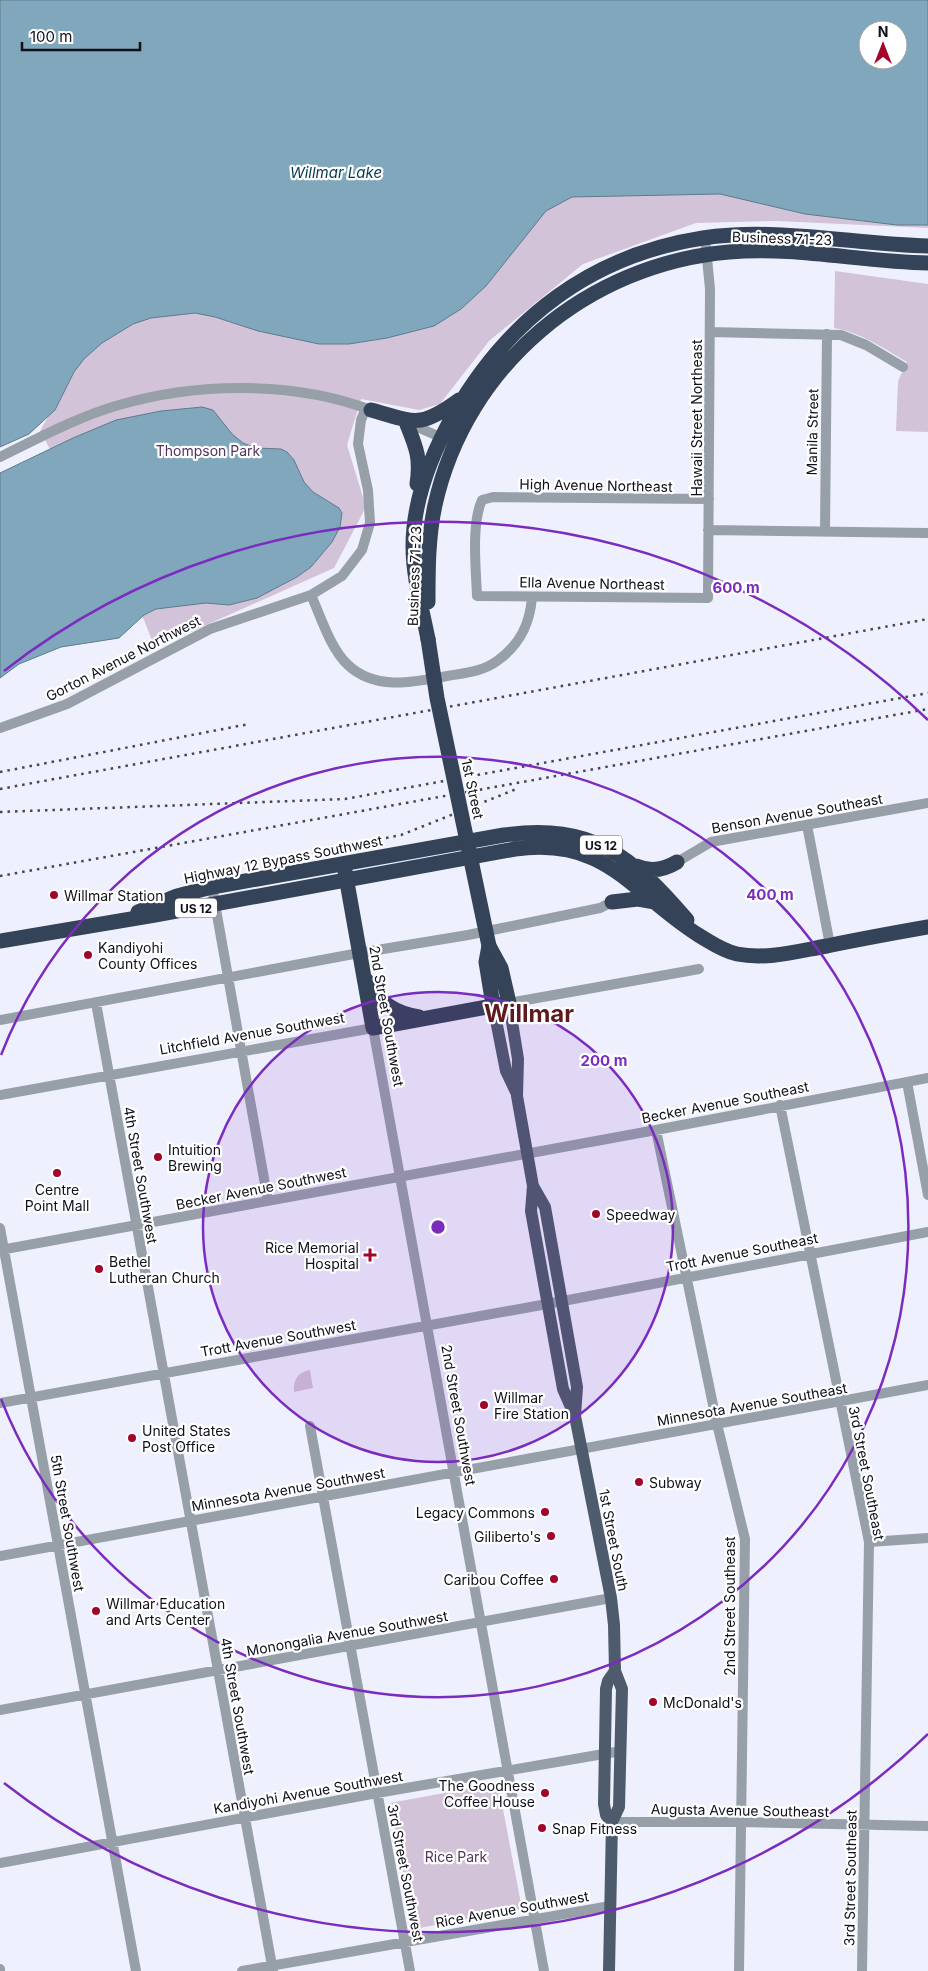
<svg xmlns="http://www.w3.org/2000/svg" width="928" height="1971" font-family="Inter,sans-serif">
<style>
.green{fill:#d2c3d8}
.water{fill:#81a7bd;stroke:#5f7a8c;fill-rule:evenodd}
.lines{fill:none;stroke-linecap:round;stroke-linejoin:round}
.minor{stroke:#979fa9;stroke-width:10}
.major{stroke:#4d5b6d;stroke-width:12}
.highway{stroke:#344357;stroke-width:15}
.rail{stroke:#444650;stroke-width:2.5;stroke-dasharray:2.5 5;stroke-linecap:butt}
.highway-bridge{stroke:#344357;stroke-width:15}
.ring{fill:none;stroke:#7b2cbf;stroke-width:2.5}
.poi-dot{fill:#a3042a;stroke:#fff;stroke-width:2}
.labels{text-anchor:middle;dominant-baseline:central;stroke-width:4.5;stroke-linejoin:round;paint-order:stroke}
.shield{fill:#fff;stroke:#57585f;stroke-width:1}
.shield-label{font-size:12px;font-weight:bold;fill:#0f101a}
.street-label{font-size:14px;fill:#0f101a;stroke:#fff}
.park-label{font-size:14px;fill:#53325d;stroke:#fff}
.poi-label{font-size:14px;fill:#0f101a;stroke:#fff;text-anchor:start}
.water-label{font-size:15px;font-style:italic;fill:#053951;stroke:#fff}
.town-label{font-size:24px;font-weight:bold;fill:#5f1a20;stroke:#fff}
.centre{fill:#7b2cbf;stroke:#fff;stroke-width:2.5}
.ring-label{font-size:15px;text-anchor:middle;font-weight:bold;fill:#7b2cbf;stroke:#fff;stroke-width:4.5;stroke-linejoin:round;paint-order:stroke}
</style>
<rect width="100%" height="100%" fill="#eef1fd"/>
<path class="green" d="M 743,186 L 928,219 L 928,228 L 777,221 L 696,223 L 583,264 L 489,341 L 440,404 L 419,410 L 361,399 L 347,445 L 366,507 L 334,568 L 155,648 L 144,620 L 40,431 L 90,342 L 146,313 L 553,196 Z
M 835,271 L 928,284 L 928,432 L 896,431 L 898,381 L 907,362 C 883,348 862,333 834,328 Z
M 310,1370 L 313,1388 L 294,1392 C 293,1380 298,1372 310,1370 Z
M 498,1783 L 522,1909 L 414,1929 L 390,1803 Z"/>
<path class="water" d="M 0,0 L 928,0 L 928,225 L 897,225 L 805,214 L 720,194 L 572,197 L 546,211 L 486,286 L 461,309 L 434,326 L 387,338 L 349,344 L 319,344 L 258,331 L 215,317 L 195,313 L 151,318 L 133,324 L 102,343 L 84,359 L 74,372 L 55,410 L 29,434 L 0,447 ZM 868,30 L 898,30 L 898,60 L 868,60 Z
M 202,407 L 213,410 L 232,434 L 243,443 L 256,448 L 281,449 L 287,452 L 294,460 L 304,482 L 313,492 L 339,508 L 342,513 L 340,527 L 332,542 L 311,567 L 297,577 L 257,598 L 229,605 L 206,603 L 156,609 L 144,615 L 119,638 L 61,647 L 19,664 L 0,678 L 0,473 L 73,438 L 116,420 L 161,411 Z"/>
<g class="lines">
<path class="minor" d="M 705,238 L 710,289 L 708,598 L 477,596 C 476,569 471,524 482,500 L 493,497 L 709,499
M 710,332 L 841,335 L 866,345 L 903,367
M 406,422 L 456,444
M 0,457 C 39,438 77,417 119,405 C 198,382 294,381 371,410
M 708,530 L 928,533
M 825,531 L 827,334
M 311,595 C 321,617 330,648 348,665 C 376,691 414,682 447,676 C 464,673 482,672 497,661 C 520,645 530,624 532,597
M 0,728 L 67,704 L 210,629 L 311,595 L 342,576 L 362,550 L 370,523 L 368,490 L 358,444 L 361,420 L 366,408
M 807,825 L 830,945
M 677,862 L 711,842 L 928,803
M 212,887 L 268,1201
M 96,1003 L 273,1971
M 509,1003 L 699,969
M 0,1020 L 359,953 L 468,935 L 600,908 L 612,902
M 907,1082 L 928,1195
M 0,1095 L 373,1028 L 544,1971
M 780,1105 L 869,1542 L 862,1971
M 656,1130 L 717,1424 L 745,1539 L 739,1971
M 0,1228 L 136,1971
M 0,1250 L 656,1130 L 928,1078
M 0,1403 L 547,1304 L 928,1232
M 310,1426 L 410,1971
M 869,1542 L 928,1538
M 0,1556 L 928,1385
M 0,1710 L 611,1598
M 612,1822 L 741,1822 L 928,1826
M 0,1863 L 377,1793 L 621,1751
M 0,1969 L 0,1971
M 242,1971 L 610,1906"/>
<path class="major" d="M 509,1003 L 518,1059 L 517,1096 L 533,1186 L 531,1211 L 563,1389 L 575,1416
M 493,1005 L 506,1071 L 517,1094
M 533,1186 L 545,1207 L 577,1387 L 575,1416 L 611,1598 L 614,1625 L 615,1671 L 622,1689 L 619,1807 L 612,1822 L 609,1971
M 612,1822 L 606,1815 L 604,1804 L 606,1689 L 608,1681 L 615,1671"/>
<path class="highway" d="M 371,410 C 415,422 419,429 459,400
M 406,422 C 416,447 421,457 417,484
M 428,602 C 428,570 428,537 435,505 C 466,365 588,264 729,252 C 795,246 862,262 928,263
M 428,639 C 422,609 413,577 413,546 C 413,501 432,453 454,414 C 509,318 592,255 703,238 C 777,227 853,244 928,246
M 636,866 C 650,872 664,870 677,862
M 345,871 L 373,1028 L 509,1003 L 501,968 L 489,946
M 612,902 L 638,899 L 655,902
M 138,912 L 177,896 L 212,887 L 504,835 C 593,823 632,856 687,920
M 0,941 L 155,915 L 515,849 C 608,836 632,894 700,936 C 712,943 723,951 737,954 C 767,960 798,951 827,946 C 861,939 894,933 928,927
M 489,946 L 486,962 L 493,1005
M 367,981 C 379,1003 395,1013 419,1017"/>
<path class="rail" d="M 0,772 L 249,724
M 0,789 L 928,619
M 0,812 L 345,799 L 928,693
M 283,858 L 401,835 L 519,788
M 0,876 L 928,709"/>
<path class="highway-bridge" d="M 428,639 L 437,698 L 489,946"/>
</g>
<circle cx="438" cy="1227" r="235" fill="#7b2cbf" fill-opacity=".12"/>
<g class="ring">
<circle cx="438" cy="1227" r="235"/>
<path d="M1 1055A470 470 0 1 1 1 1399"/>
<path d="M928 1734A705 705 0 0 1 4 1783M4 671A705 705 0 0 1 928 720"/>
</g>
<g class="poi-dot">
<circle cx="54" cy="895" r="5"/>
<circle cx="88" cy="955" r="5"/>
<circle cx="158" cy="1157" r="5"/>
<circle cx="57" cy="1173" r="5"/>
<circle cx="596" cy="1214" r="5"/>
<path d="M367.5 1247.5h5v5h5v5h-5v5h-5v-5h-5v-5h5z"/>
<circle cx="99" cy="1269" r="5"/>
<circle cx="484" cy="1405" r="5"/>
<circle cx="132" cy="1438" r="5"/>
<circle cx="639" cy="1482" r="5"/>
<circle cx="545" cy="1512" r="5"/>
<circle cx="551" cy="1536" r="5"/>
<circle cx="554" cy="1579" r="5"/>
<circle cx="96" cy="1611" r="5"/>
<circle cx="653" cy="1702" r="5"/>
<circle cx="545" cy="1793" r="5"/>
<circle cx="542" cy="1828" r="5"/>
</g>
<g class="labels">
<g class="shield">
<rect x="580" y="835.5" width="42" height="19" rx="4"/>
<rect x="175" y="898.5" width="42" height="19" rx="4"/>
</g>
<g class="shield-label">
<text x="601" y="845">US 12</text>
<text x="196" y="908">US 12</text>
</g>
<g class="street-label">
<text transform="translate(782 238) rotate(2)">Business 71-23</text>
<text transform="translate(696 418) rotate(-90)">Hawaii Street Northeast</text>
<text transform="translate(812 432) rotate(-89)">Manila Street</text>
<text transform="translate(596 485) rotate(1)">High Avenue Northeast</text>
<text transform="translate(414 576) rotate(-88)">Business 71-23</text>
<text transform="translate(592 583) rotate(1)">Ella Avenue Northeast</text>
<text transform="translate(123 658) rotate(-27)">Gorton Avenue Northwest</text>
<text transform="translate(473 789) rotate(78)">1st Street</text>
<text transform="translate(797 813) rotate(-10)">Benson Avenue Southeast</text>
<text transform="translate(283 859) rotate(-11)">Highway 12 Bypass Southwest</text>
<text transform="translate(387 1016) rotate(80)">2nd Street Southwest</text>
<text transform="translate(252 1033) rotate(-10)">Litchfield Avenue Southwest</text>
<text transform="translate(725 1102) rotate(-11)">Becker Avenue Southeast</text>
<text transform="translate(141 1175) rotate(80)">4th Street Southwest</text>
<text transform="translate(261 1188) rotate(-11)">Becker Avenue Southwest</text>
<text transform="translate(742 1252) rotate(-11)">Trott Avenue Southeast</text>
<text transform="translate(278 1338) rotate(-10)">Trott Avenue Southwest</text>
<text transform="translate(752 1404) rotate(-10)">Minnesota Avenue Southeast</text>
<text transform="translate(459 1415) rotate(80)">2nd Street Southwest</text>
<text transform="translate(867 1473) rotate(79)">3rd Street Southeast</text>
<text transform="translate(288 1489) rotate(-10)">Minnesota Avenue Southwest</text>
<text transform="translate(68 1523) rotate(80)">5th Street Southwest</text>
<text transform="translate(614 1540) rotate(79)">1st Street South</text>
<text transform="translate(729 1606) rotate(-90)">2nd Street Southeast</text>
<text transform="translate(347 1633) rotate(-10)">Monongalia Avenue Southwest</text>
<text transform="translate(238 1706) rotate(80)">4th Street Southwest</text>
<text transform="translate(308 1792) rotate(-10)">Kandiyohi Avenue Southwest</text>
<text transform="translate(740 1810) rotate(1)">Augusta Avenue Southeast</text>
<text transform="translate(406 1873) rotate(79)">3rd Street Southwest</text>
<text transform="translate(850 1878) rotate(-89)">3rd Street Southeast</text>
<text transform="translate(512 1909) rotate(-10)">Rice Avenue Southwest</text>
</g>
<g class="park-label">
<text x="208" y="450">Thompson Park</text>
<text x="456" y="1856">Rice Park</text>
</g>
<g class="poi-label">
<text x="64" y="895">Willmar Station</text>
<text x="98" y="947">Kandiyohi<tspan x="98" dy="16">County Offices</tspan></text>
<text x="168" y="1149">Intuition<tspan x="168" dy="16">Brewing</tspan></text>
<text x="57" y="1189" text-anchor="middle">Centre<tspan x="57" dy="16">Point Mall</tspan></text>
<text x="606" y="1214">Speedway</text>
<text x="359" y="1247" text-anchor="end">Rice Memorial<tspan x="359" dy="16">Hospital</tspan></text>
<text x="109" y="1261">Bethel<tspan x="109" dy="16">Lutheran Church</tspan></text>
<text x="494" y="1397">Willmar<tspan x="494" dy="16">Fire Station</tspan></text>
<text x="142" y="1430">United States<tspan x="142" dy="16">Post Office</tspan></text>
<text x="649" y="1482">Subway</text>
<text x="535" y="1512" text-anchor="end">Legacy Commons</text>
<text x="541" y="1536" text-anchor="end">Giliberto's</text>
<text x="544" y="1579" text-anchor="end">Caribou Coffee</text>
<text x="106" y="1603">Willmar Education<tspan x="106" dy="16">and Arts Center</tspan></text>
<text x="663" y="1702">McDonald's</text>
<text x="535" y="1785" text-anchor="end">The Goodness<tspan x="535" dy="16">Coffee House</tspan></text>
<text x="552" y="1828">Snap Fitness</text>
</g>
<g class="water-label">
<text x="336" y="172">Willmar Lake</text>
</g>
<g class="town-label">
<text x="529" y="1013">Willmar</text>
</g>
</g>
<circle cx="438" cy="1227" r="8" class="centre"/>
<g class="ring-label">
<text x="736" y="593">600 m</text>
<text x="770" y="900">400 m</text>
<text x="604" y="1066">200 m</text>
</g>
<g transform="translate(883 45)"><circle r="24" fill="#ffffff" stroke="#9f9fa3"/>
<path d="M0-4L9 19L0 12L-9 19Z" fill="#a3042a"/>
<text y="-8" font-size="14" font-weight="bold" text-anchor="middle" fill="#0f101a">N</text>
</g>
<path d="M22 42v8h118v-8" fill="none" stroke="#0f101a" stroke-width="2.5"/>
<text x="30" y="42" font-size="15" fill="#0f101a" stroke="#ffffff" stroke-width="4" paint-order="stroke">100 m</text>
</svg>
